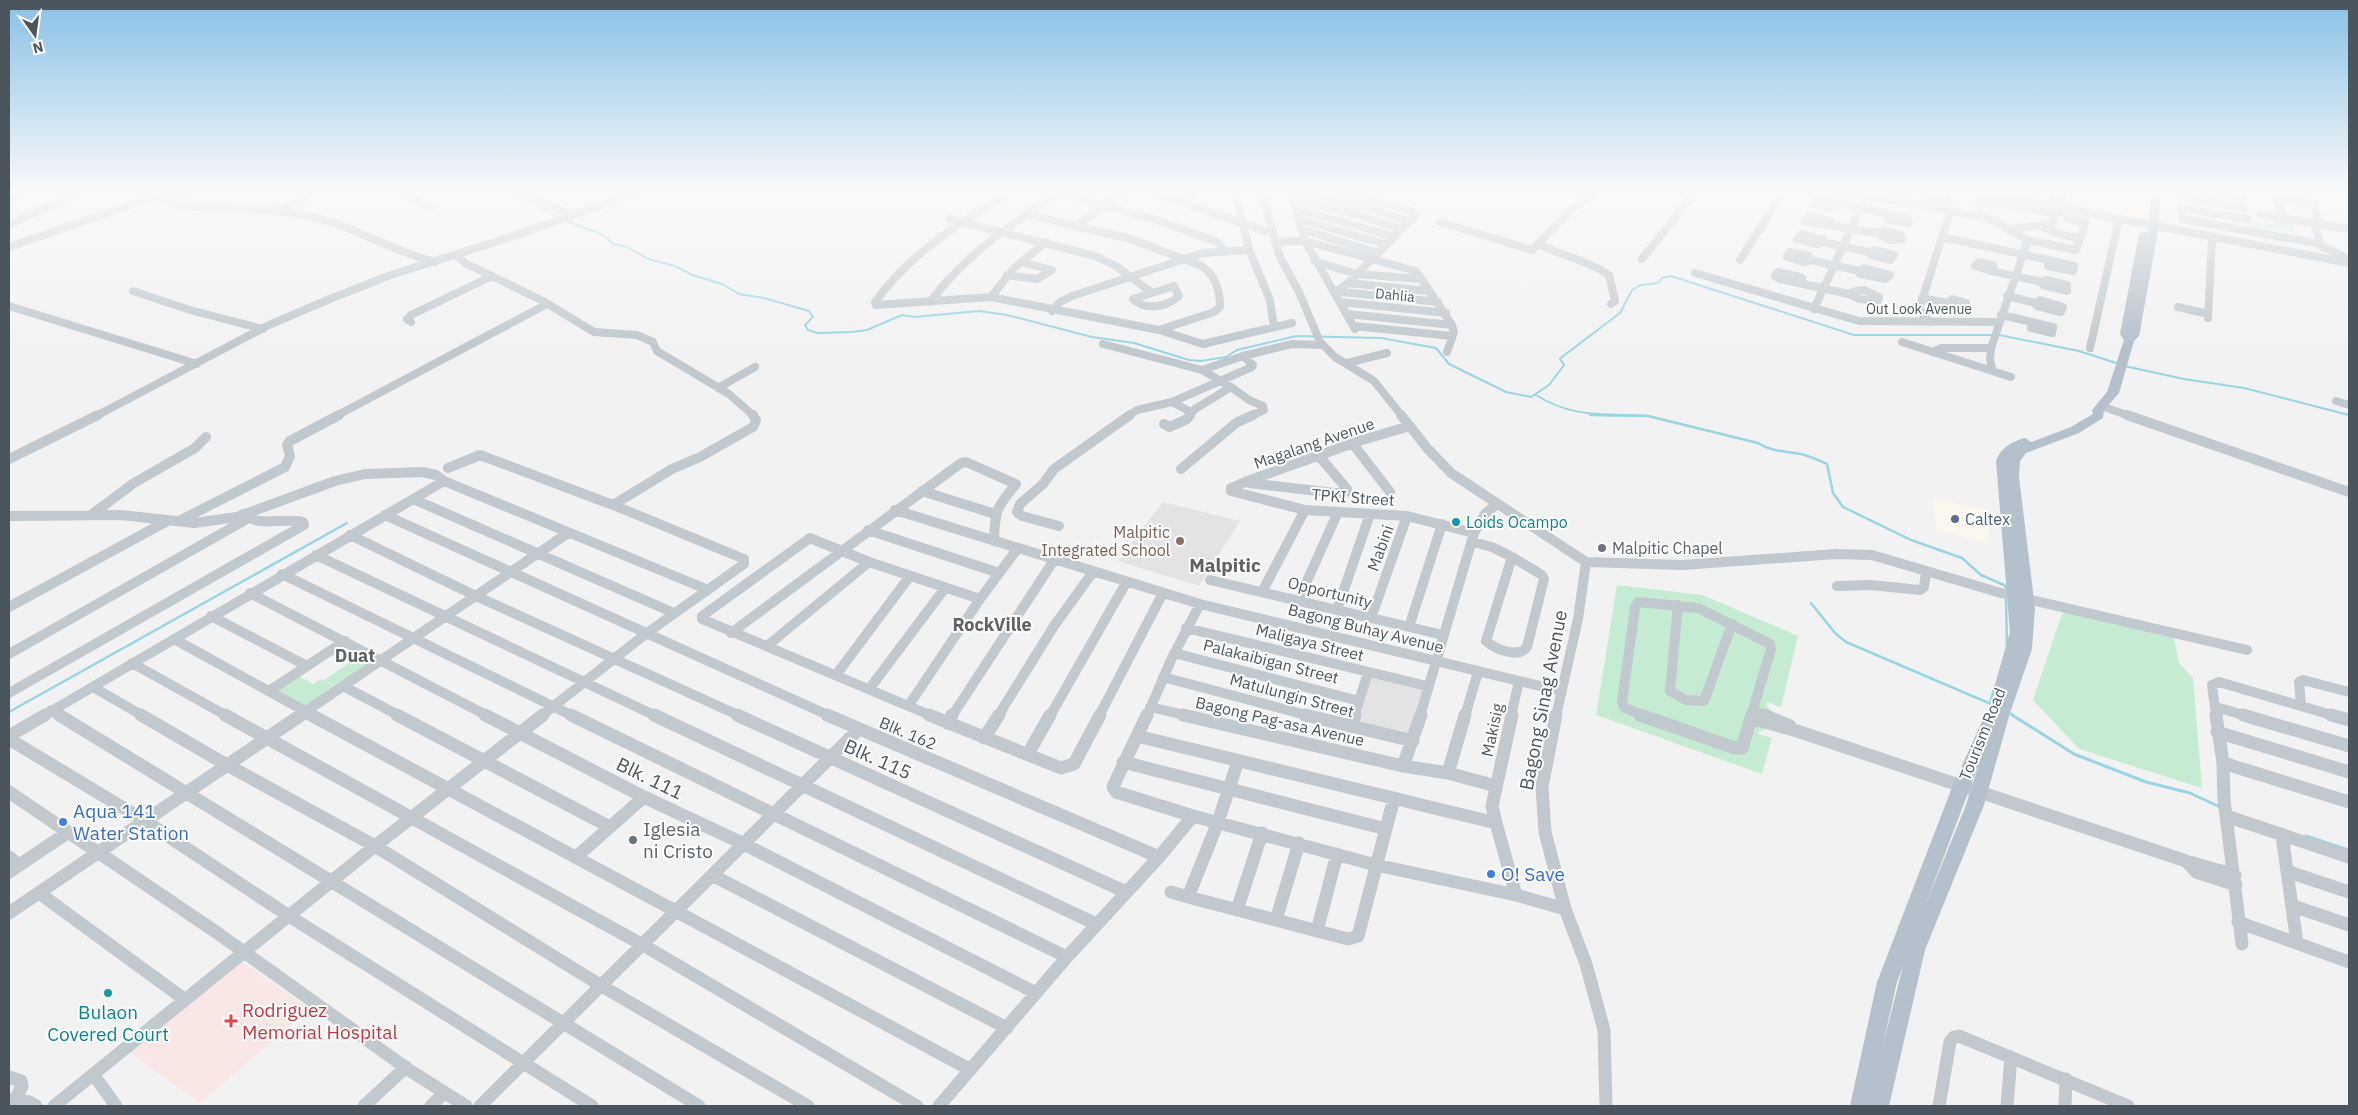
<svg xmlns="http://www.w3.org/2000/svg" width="2358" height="1115" font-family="'IBM Plex Sans',sans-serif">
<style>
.commercial{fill:#fbf7ee}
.education{fill:#e4e3e3}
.medical{fill:#f9e7e6}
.green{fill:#c6ebd3}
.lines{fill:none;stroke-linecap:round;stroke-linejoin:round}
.stream-far2{stroke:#98d5e3;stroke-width:2}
.stream-far1{stroke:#98d5e3;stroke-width:2.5}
.stream{stroke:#98d5e3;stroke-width:3}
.minor-far2{stroke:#c1c9ce;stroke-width:8}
.minor-far1{stroke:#c1c9ce;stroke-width:10}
.minor{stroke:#c1c9ce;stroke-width:13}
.major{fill:#b4c1cc;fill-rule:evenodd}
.service-dot{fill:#5c6f8a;stroke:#fff;stroke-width:2}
.culture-dot{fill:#0f9aa8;stroke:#fff;stroke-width:2}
.education-dot{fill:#8d6e63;stroke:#fff;stroke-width:2}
.worship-dot{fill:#6b7280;stroke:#fff;stroke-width:2}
.shop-dot{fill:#3f7fe0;stroke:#fff;stroke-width:2}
.health-dot{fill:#e0444e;stroke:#fff;stroke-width:2}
.labels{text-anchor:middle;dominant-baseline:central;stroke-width:4;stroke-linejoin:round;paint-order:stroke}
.far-street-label{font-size:14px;fill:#4b555d;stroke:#fff}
.street-label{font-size:16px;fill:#4b555d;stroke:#fff}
.service-label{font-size:16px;fill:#4e5e75;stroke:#fff;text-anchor:start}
.culture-label{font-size:16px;fill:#0d838f;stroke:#fff;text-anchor:start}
.education-label{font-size:16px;fill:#785e54;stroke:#fff;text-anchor:end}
.worship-label{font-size:16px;fill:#5b616d;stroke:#fff;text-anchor:start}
.neighbourhood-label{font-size:18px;font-weight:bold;fill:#5f6265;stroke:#fff}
.quarter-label{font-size:19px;font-weight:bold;fill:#5f6265;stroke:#fff}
.near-street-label{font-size:19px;fill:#4b555d;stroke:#fff}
.near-shop-label{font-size:19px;fill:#366cbe;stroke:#fff;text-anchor:start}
.near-worship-label{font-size:19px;fill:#5b616d;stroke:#fff;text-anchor:start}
.near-health-label{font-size:19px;fill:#be3a42;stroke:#fff;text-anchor:start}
.near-culture-label{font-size:19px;fill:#0d838f;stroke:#fff}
</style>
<rect width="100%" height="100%" fill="#f3f2f2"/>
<path class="commercial" d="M 2085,191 L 2100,191 L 2097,210 L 2082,207 Z
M 2114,191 L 2152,191 L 2151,225 L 2114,218 Z
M 1933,498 L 1987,511 L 1989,543 L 1936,530 Z"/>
<path class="education" d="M 1163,502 L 1240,521 L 1199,586 L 1118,561 Z
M 1370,675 L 1424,687 L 1411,739 L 1354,724 Z"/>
<path class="medical" d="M 240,961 L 311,1009 L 200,1103 L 128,1051 Z"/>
<path class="green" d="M 2273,219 L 2293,223 L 2295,233 L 2255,226 L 2254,221 L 2274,225 Z
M 1617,585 L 1702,595 L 1798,636 L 1781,707 L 1767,702 L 1766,705 L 1771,710 L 1765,730 L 1759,731 L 1758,734 L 1772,738 L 1762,774 L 1596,715 Z
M 2063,611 L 2174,638 L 2179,663 L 2193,678 L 2202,788 L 2079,749 L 2033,700 Z
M 357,658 L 369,664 L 336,686 L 324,680 Z
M 297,675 L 313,684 L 321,679 L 336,687 L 305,708 L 274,690 Z"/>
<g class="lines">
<path class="stream-far2" d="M 508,191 L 559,218
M 566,221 L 601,234 L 614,244 L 627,247 L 648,259 L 675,266 L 692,275 L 722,284 L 739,294 L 764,298 L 809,311 L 813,317 L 805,325 L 808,330 L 818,333 L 851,332 L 867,330 L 902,315 L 914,317 L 979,311 L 1007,315 L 1092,337 L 1134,343 L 1189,360 L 1201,361 L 1226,357 L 1237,350 L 1296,336 L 1381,338 L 1436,348 L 1449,364 L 1506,392 L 1531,397 L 1549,385 L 1564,365 L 1560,359 L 1562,357 L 1620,313 L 1632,290 L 1641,285 L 1658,283 L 1662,278 L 1671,276 L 1854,335 L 1999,335 L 2079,351 L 2119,364
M 2124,366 L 2184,379 L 2244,388 L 2349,415
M 1536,395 C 1573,419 1607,413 1649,416"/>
<path class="stream-far1" d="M 1590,415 L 1648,416 L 1758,443 C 1772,452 1785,451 1801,454 C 1810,456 1818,460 1827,464 L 1833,493 L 1843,507 L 1911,540 L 1962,558 L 1981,575 L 2004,585 L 2008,590
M 2006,598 L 2007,647
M 1811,603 L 1835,633 L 1846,642 L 1998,707
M 1990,703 L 1995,686
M 9,712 L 347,523
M 2008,712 L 2014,716"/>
<path class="stream" d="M 2012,715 L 2074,754 L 2146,782 L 2190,793 L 2220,807
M 2306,836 L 2348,850"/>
<path class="minor-far2" d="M 151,191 L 172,204 L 183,206 C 227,209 273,207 317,218 C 358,228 394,252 435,262
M 399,191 L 414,201 L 431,207
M 517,191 L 571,215
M 1010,191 C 960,223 910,253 875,302 L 876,305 L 991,297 L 1159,330 L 1214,312 L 1220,307 C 1220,291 1216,276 1202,266 L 1131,239 L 1026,214
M 1149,191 L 1265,231
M 1235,191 L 1249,250 L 1270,300 L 1274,327
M 1261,191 L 1280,257 L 1299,292 L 1320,342 L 1335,357 L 1374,381 L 1402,416
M 1291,191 L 1305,241 L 1355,329
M 1298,191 L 1373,209 L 1409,222
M 1841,191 L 1978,216 L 1994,221 L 2028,240 L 1991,348 L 1990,360 L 1993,371
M 1885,191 L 1892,192
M 1974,191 L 2349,263
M 2182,191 L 2184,197 L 2244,208
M 2207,191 L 2243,197
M 1057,193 L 1157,220 L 1217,242 L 1225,251
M 1931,193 L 1947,196 L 1944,201 L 1928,199 Z
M 9,197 L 30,191
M 1293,199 L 1359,215 L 1401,229
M 165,200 L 193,191
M 1181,202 L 1190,198 L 1194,191
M 1841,204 L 1830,208 L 1815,204 L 1816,200 L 1820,199 L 1903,217 L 1908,219 L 1909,223 L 1888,220 L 1883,213
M 1925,206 L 1928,199
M 1296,209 L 1392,236
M 276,210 L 304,200
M 2051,212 L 2055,191
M 2060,212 L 2063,191
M 2260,214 L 2349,229
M 1978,216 L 1980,202 L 1982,201 L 2052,213
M 2283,218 L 2278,198 L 2315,204 L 2318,223
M 950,219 L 1095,256 L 1116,266 L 1151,292
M 1298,219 L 1385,244
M 2248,219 L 2181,208 L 2183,219 L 2320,244
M 1440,222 L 1532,250 L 1571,210 L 1597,191
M 2314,223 L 2321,246 L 2343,256 L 2349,262
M 9,224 L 84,191
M 1831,224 L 1831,221 L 1809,216 L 1805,221 L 1876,233
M 1076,226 L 1124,191
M 2042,226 L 2060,234 L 2080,239
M 1301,229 L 1378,253
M 2010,229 L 2050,224 L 2054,222 L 2055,215
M 1884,231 L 1901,235 L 1902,239 L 1889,240 L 1876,233 Z
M 1802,234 L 1821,239 L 1823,239 L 1818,244 L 1797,239 Z
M 1942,237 L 2049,260
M 2028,240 L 2076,250 L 2086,222 L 2067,218 L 2084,224
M 1275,242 L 1305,241 L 1416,271 L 1452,325 L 1454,332 L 1447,352
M 1822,242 L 1869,252
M 1540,244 C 1562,257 1588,260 1609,275 L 1615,301 L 1611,304
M 9,247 L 159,195
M 1874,250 L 1894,255 L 1890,260 L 1871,255 L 1869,252 Z
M 1790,252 L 1809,256 L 1810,260 L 1805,262 L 1787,257 Z
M 456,255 L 465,263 L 543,301 L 594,332 L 637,335 L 653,342 L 657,351 L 729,394 L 754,416
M 1642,259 L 1696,191
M 1740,260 L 1784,191
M 1810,260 L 1860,271
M 2049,260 L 2074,266 L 2073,271 L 2048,266 Z
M 1315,261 L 1356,274 L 1421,279
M 1979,262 L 1993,265 L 1991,271 L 1975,266 Z
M 1864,268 L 1890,275 L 1886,279 L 1860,274 L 1860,271 Z
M 1991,271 L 2042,282
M 1695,273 L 1859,321 L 2000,322
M 1007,275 L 1037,279 L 1052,270 L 1021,262
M 2046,280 L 2067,285 L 2067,291 L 2043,285 L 2042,282 Z
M 1348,283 L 1428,291
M 1799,283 L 1802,278 L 1800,277 L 1778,272 L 1775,276 L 1780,279 L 1849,294
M 1174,286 L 1179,296 C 1167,307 1145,311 1133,299 Z
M 1865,290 L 1879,297 L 1878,301 L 1859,299 L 1849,294 L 1856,291 Z
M 133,291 L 190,310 L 263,329
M 1333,291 L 1438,302
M 1335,292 L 1348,283 L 1416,215 L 1411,211 L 1338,191
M 2007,296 L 2036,303
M 991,297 L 1014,268 L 1046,242
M 1922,298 L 1947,303
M 1952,299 L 1966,303 L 1964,309 L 1946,305 Z
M 2040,300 L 2063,307 L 2061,312 L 2037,306 L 2036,303 Z
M 930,302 C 965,255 1012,224 1060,191
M 1341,302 L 1446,313
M 9,306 L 197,364
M 2178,307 L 2208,314
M 1814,309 L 1863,203
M 1052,311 L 1060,302 L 1072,296 L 1203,253 L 1249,250
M 1348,314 L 1452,325
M 2001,315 L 2032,322
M 2208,318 L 2212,238
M 411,322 L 407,319 L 411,315 L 492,276
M 1930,322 L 1919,310 L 1950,211
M 2032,322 L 2053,327 L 2052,333 L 2031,328 Z
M 1354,326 L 1452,336
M 1159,330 L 1203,344 L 1292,323
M 1902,342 L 2011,377
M 1103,344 L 1202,370 L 1243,356
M 2090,348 L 2119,219
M 1933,352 L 1941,348 L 1991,348
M 1347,363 L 1387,353
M 1231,387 L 1249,400 L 1263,406 L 1264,410 L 1251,416
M 718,388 L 755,367
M 2336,401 L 2349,405
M 2101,406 L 2130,416
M 1191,412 L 1172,402 L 1252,367 L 1253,365 L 1243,356 L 1292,344 L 1322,345
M 96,416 L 269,325 L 332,298 L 391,275 L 517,235 L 641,191
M 336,416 L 547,304
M 1128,416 L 1137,410 L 1172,402
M 1189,416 L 1195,409 L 1231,387 L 1202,370"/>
<path class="minor-far1" d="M 1401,415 L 1427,448 L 1451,473 L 1586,562 L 1682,565 L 1836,554 L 1872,555 L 2001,593 L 2247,650
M 2127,415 L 2349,492
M 1164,424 L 1170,427 L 1187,419 L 1190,415
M 1410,426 L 1359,441 L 1245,482 L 1231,488 L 1231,491 L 1305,510 L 1407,516 L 1474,533
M 1353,444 L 1390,492
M 9,459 L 98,415
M 448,468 L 480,455 L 613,505 L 744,559 L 744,564 L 647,633 L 541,716
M 1181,469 L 1236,423 L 1253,415
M 1249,483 L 1335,493 L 1346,492 L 1347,489 L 1319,456
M 922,491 L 995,514
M 413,499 L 674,613
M 613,505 L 672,469 L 700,457 L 753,427 L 756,420 L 753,415
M 895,510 L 1200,604 L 1561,691
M 91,515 L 134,483 L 195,448 L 206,437
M 385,515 L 830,716
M 9,516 L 121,515 L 194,523 L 237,517 L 335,481 L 365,474 L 422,472 L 436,475 L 444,481 L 706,589
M 179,521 L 285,467 L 290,456 L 287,445 L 290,441 L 339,415
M 1059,526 L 1022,516 L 1017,512 L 1020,504 L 1043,484 L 1054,469 L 1130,415
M 868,530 L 999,573
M 350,535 L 476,596 L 740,716
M 1473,542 L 1492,547 L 1512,557
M 316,555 L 656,716
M 1512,557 L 1542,575 L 1544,579 L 1527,647 C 1518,659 1495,649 1486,641 Z
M 282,574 L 573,716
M 1210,580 L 1443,635
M 1837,586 L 1871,585 L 1920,590 L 1924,587 L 1926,572
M 1262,592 L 1305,510
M 250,593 L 488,716
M 1298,601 L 1338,512
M 1678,605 L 1670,691 L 1686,700 L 1704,701 L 1732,624
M 9,607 L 169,520
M 1337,610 L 1370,514
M 211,616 L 307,666
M 1371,618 L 1407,516
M 1409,627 L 1442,524
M 1186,628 L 1427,686
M 731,633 L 961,463 L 966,462 L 1016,484 C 996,508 995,510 994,541
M 174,639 L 314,716
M 767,646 L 869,562
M 1174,653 L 1359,701
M 9,654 L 247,519
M 132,663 L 227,716
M 836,675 L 910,576
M 1163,677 L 1310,716
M 343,686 L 400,716
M 93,687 L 143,716
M 870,688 L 945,588
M 269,691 L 345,641
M 9,693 L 304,525 L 303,522 C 283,517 260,528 243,514
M 909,705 L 980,599 L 1018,548
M 2301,705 L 2299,682 L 2303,680 L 2349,692
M 1150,707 L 1189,716
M 2216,707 L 2247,716
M 51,710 L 61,716
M 1753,711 L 1768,716
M 43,716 L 444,481
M 299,716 L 568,533
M 932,716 L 702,619 L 702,616 L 810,538 L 869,562 L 980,599
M 952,716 L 1054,560
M 998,716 L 1054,626 L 1093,572
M 1050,716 L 1126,583
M 1099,716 L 1163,593
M 1147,716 L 1171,660 L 1200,604
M 1354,716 L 1368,673
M 1420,716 L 1474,533 L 1485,514 L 1497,504
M 1465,716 L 1478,672
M 1511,716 L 1519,681
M 1556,716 L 1578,619 L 1586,562
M 1644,716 L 1625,708 L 1622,702 L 1635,608 L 1638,602 L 1698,608 L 1770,644 L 1771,649 L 1751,716
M 2216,716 L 2212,685 L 2219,682 L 2335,716"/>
<path class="minor" d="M 59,715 L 699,1106
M 141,715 L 227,765 L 375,846 L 600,985 L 808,1106
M 225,715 L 643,945 L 917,1106
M 311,715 L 969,1069
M 397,715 L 610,827
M 485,715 L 644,797 L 744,844 L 1036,993
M 571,715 L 1067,957
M 654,715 L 1096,924
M 737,715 L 1126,892
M 827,715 L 1159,857
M 929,715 L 1061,768 L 1074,764 L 1100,715
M 1147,715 L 1117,778 L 1113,787 L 1116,792 L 1193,816 L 1376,865 L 1516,895 L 1565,909
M 1183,715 L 1403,766 L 1448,773 L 1496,786
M 1305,715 L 1413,741
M 1556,715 L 1542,787 L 1545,832 L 1565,909 L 1586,964 L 1604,1030 L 1606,1106
M 1640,715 L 1735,748 L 1742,748 L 1752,715
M 1764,715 L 1790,726
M 2216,715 L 2223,763 L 2224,800 L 2242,944
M 2243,715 L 2349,746
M 2331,715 L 2349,720
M 1751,718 L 1797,731 L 2186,861 L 2235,875
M 947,723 L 952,715
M 1351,727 L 1355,715
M 2217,732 L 2349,772
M 9,736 L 45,715
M 1137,736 L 1496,823 L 1516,895
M 984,738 L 999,715
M 9,739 L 145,821 L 289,916 L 592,1106
M 1028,754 L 1050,715
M 1238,761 L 1218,822 L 1188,897 L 1348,939 L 1358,936 L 1394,798
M 1123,762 L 1386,829
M 2223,763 L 2349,802
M 1403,766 L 1421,715
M 1448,773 L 1465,715
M 9,792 L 216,932 L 409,1070 L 466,1106
M 2226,816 L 2349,857
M 1496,823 L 1492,806 L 1512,715
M 2282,835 L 2297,943
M 9,857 L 19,865
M 576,857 L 644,797
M 2186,861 L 2196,872 L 2236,885
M 9,872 L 67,833
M 2289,872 L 2349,892
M 712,875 L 1007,1028
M 1171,892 L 1188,897
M 39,893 L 184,999
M 2293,906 L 2349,925
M 1237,910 L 1262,833
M 9,913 L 301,715
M 1276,920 L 1299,843
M 2238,922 L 2349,962
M 1317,931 L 1337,854
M 93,1074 L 116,1106
M 9,1077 L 21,1081 L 22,1086 L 16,1099
M 9,1099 L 29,1102 L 36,1106
M 54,1106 L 375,846 L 543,715
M 364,1106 L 406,1067
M 431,1106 L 444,1093
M 480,1106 L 859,729
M 939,1106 L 1067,957 L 1159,857 L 1193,816
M 1939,1106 L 1950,1042 L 1954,1037 L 1959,1036 L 2128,1106
M 2007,1106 L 2011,1057
M 2065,1106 L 2066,1079"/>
<path class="major" d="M 2152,191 L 2160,191 L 2159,226 L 2139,336 L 2134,341 L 2119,393 L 2104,410 L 2103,418 L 2079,433 L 2026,453 L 2020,461 L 2019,477 L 2035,608 L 2032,649 L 2010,713 L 1984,805 L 1925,950 L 1889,1106 L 1850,1106 L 1877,982 L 1953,785 L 1985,715 L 1987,711 L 1995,710 L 2001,693 L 1997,692 L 1994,688 L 2010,632 L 1996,461 C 2001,447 2012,442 2025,438 L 2031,442 L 2071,427 L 2093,414 L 2092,410 L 2107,392 L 2124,340 L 2120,334 L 2139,234 L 2144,231 L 2148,233 ZM 1979,764 L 1966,805 L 1925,906 ZM 1903,966 L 1883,1045 L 1897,982 Z"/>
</g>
<linearGradient id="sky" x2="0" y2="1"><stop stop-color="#88c1e6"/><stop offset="0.55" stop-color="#faf9f9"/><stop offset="1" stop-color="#faf9f9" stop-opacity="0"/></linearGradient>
<rect width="2358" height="347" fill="url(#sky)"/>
<circle class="service-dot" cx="1955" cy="519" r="5"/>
<g class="culture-dot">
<circle cx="1456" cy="522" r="5"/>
<circle cx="108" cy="993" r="5"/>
</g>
<circle class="education-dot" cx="1180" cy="541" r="5"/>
<g class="worship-dot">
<circle cx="1602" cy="548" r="5"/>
<circle cx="633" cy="840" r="5"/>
</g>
<g class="shop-dot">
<circle cx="63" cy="822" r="5"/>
<circle cx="1491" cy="874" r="5"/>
</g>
<path class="health-dot" d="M228.5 1013.5h5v5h5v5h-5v5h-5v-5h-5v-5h5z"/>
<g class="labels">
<g class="far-street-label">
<text transform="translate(1395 295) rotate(6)">Dahlia</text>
<text x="1919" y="309">Out Look Avenue</text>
</g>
<g class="street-label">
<text transform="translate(1314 443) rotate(-19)">Magalang Avenue</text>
<text transform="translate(1353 497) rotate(4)">TPKI Street</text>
<text transform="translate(1380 548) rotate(-70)">Mabini</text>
<text transform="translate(1330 592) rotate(14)">Opportunity</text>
<text transform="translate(1366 628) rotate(14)">Bagong Buhay Avenue</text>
<text transform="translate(1310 642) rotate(14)">Maligaya Street</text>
<text transform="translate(1271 661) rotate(14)">Palakaibigan Street</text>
<text transform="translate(1292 695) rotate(15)">Matulungin Street</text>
<text transform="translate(1280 721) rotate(13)">Bagong Pag-asa Avenue</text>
<text transform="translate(1492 730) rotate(-78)">Makisig</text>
<text transform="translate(908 733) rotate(23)">Blk. 162</text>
<text transform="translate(1982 734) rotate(-68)">Tourism Road</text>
</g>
<g class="service-label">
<text x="1965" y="519">Caltex</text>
</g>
<g class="culture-label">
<text x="1466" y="522">Loids Ocampo</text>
</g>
<g class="education-label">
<text x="1170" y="532">Malpitic<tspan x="1170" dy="18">Integrated School</tspan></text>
</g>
<g class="worship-label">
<text x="1612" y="548">Malpitic Chapel</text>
</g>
<g class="neighbourhood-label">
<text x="992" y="624">RockVille</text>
<text x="355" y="655">Duat</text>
</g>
<g class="quarter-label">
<text x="1225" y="565">Malpitic</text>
</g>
<g class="near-street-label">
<text transform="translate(1543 700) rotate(-79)">Bagong Sinag Avenue</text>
<text transform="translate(878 759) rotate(24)">Blk. 115</text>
<text transform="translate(650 778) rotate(26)">Blk. 111</text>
</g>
<g class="near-shop-label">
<text x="73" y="811">Aqua 141<tspan x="73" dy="22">Water Station</tspan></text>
<text x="1501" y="874">O! Save</text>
</g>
<g class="near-worship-label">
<text x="643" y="829">Iglesia<tspan x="643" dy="22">ni Cristo</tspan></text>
</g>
<g class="near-health-label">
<text x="242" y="1010">Rodriguez<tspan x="242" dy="22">Memorial Hospital</tspan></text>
</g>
<g class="near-culture-label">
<text x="108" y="1012">Bulaon<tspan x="108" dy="22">Covered Court</tspan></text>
</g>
</g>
<rect width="2358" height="1115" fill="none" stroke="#4b555d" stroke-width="20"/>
<g transform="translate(35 35) rotate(166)" stroke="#ffffff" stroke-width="4" paint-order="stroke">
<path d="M0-4L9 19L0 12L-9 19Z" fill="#4b555d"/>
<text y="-8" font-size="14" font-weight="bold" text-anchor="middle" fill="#4b555d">N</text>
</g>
</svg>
